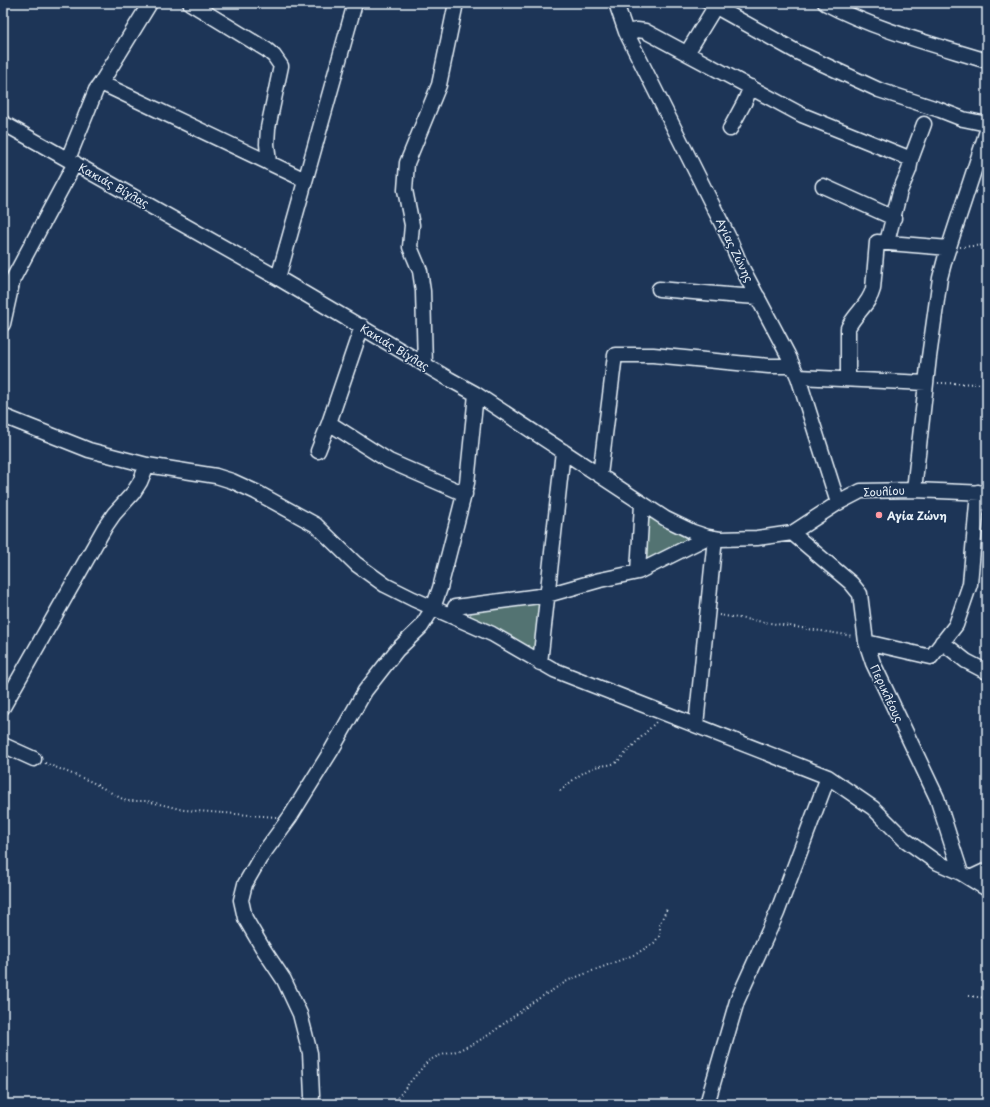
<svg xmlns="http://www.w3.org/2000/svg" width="990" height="1107" font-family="'Playpen Sans',sans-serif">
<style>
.green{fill:#527372;stroke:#9db2b5}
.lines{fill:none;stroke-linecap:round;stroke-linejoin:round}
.minor-casing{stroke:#e8f1f8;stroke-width:17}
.path{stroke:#e8f1f8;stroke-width:2;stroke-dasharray:1 3;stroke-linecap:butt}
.minor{stroke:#1d3557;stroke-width:14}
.poi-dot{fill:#ff9aa2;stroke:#1d3557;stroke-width:1.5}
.labels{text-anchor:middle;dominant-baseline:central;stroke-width:3;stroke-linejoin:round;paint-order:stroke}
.street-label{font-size:11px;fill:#e8f1f8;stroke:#1d3557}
.poi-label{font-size:11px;font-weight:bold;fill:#e8f1f8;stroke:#1d3557;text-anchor:start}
</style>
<rect width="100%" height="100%" fill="#1d3557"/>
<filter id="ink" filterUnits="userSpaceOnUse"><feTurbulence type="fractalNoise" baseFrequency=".025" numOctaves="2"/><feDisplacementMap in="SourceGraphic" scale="8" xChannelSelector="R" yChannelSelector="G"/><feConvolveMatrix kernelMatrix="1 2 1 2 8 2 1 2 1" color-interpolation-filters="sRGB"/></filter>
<g filter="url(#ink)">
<path class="green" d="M 646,513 L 686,538 L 686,543 L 642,564 Z
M 540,599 L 535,651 L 470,616 L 473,608 Z"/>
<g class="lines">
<g class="minor-casing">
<path id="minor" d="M 190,3 L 267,50 L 274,56 L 281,66 L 268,128 L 267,144 L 269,163
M 616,3 L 626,32 L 730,240 L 741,266 L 788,355 L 798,377 L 838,503
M 709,3 L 797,52 L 879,90 L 940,110 L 963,119 L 987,124
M 825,3 C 876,30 932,44 987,61
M 626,32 L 637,30 L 645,31 L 802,115 L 911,159
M 687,53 L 715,7
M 101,83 L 150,3
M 3,123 L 278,278 L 449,379 L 476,394 L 666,519 L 693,532 L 708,537 L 720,539 L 757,538 L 792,533 L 838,503 L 861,491 L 914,490 L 987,493
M 730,129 L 744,103 L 751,87
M 68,159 L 96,90 L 101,83 L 305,180
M 823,186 L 894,218
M 887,242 L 900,191 L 909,170 L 911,159 L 924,124
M 278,278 L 355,3
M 659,289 L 728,295 L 758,297
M 3,324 L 13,279 L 75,163
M 362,326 L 329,423 L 389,461 L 465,494
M 425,365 L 423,291 L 420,271 L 410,247 L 412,225 L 405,190 L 407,163 L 439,85 L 456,3
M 798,377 L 926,383
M 848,379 L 848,328 C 855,313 869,305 873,289 L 877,242 L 949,248
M 3,416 L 89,450 L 147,465 L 216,476 L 232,481 L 256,492 L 316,525 L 356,564 L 385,585 L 413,599 L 492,634 L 554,670 L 828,777 L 873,808 L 904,839 L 936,862 L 961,873 L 987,889
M 318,451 L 329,423
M 600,475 L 615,355 L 653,355 L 769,366 L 793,366
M 914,490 L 929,357 L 940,278 L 945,259 L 987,131
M 792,533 L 851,583 L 860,594 L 866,642 L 873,663 L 937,798 L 961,873
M 638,572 L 642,504
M 451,616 L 455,607 L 547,595 L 600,580 L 638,572 L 708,537
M 866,642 L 931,657 L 956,625 L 970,584 L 978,492
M 942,642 L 966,661 L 987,672
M 540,663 L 563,451
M 3,707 L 105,527 L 114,514 L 133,493 L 140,482 L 147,465
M 696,725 L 715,538
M 3,745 L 34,759
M 970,878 L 987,870
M 311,1104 L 312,1096 L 310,1053 L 300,1014 L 284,980 L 262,947 L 245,918 L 241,900 L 245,884 L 260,858 L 290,817 L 331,751 L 365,691 L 397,650 L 421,627 L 433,608 L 440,588 L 467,483 L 476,394
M 707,1104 L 737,1001 L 777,913 L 828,777"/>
</g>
<path class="path" d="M 960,247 L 987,245
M 938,383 L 987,384
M 719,615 L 853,636
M 45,763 L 92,782 L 126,801 L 147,801 L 184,810 L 276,817
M 560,791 C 571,782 581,772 595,767 C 602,765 610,766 617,762 L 656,722
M 969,996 L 987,998
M 393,1104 L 410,1082 L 428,1061 L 438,1056 L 457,1051 L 475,1043 L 490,1034 L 533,1002 L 569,980 L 636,954 L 654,943 L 660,935 L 660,923 L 667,909"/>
<use href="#minor" class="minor"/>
</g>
</g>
<circle class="poi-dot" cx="879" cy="515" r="4"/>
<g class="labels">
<g class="street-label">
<text transform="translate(114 185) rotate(29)">Κακιάς Βίγλας</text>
<text transform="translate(735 250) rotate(64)">Αγίας Ζώνης</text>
<text transform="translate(395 347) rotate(31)">Κακιάς Βίγλας</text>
<text transform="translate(884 491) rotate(-3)">Σουλίου</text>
<text transform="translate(887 693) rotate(65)">Περικλέους</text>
</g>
<g class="poi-label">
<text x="887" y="515">Αγία Ζώνη</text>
</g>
</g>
<rect width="990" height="1107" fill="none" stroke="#1d3557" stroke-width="16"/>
<rect x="8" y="8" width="974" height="1091" fill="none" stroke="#e8f1f8" stroke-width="1.5" filter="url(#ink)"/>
</svg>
